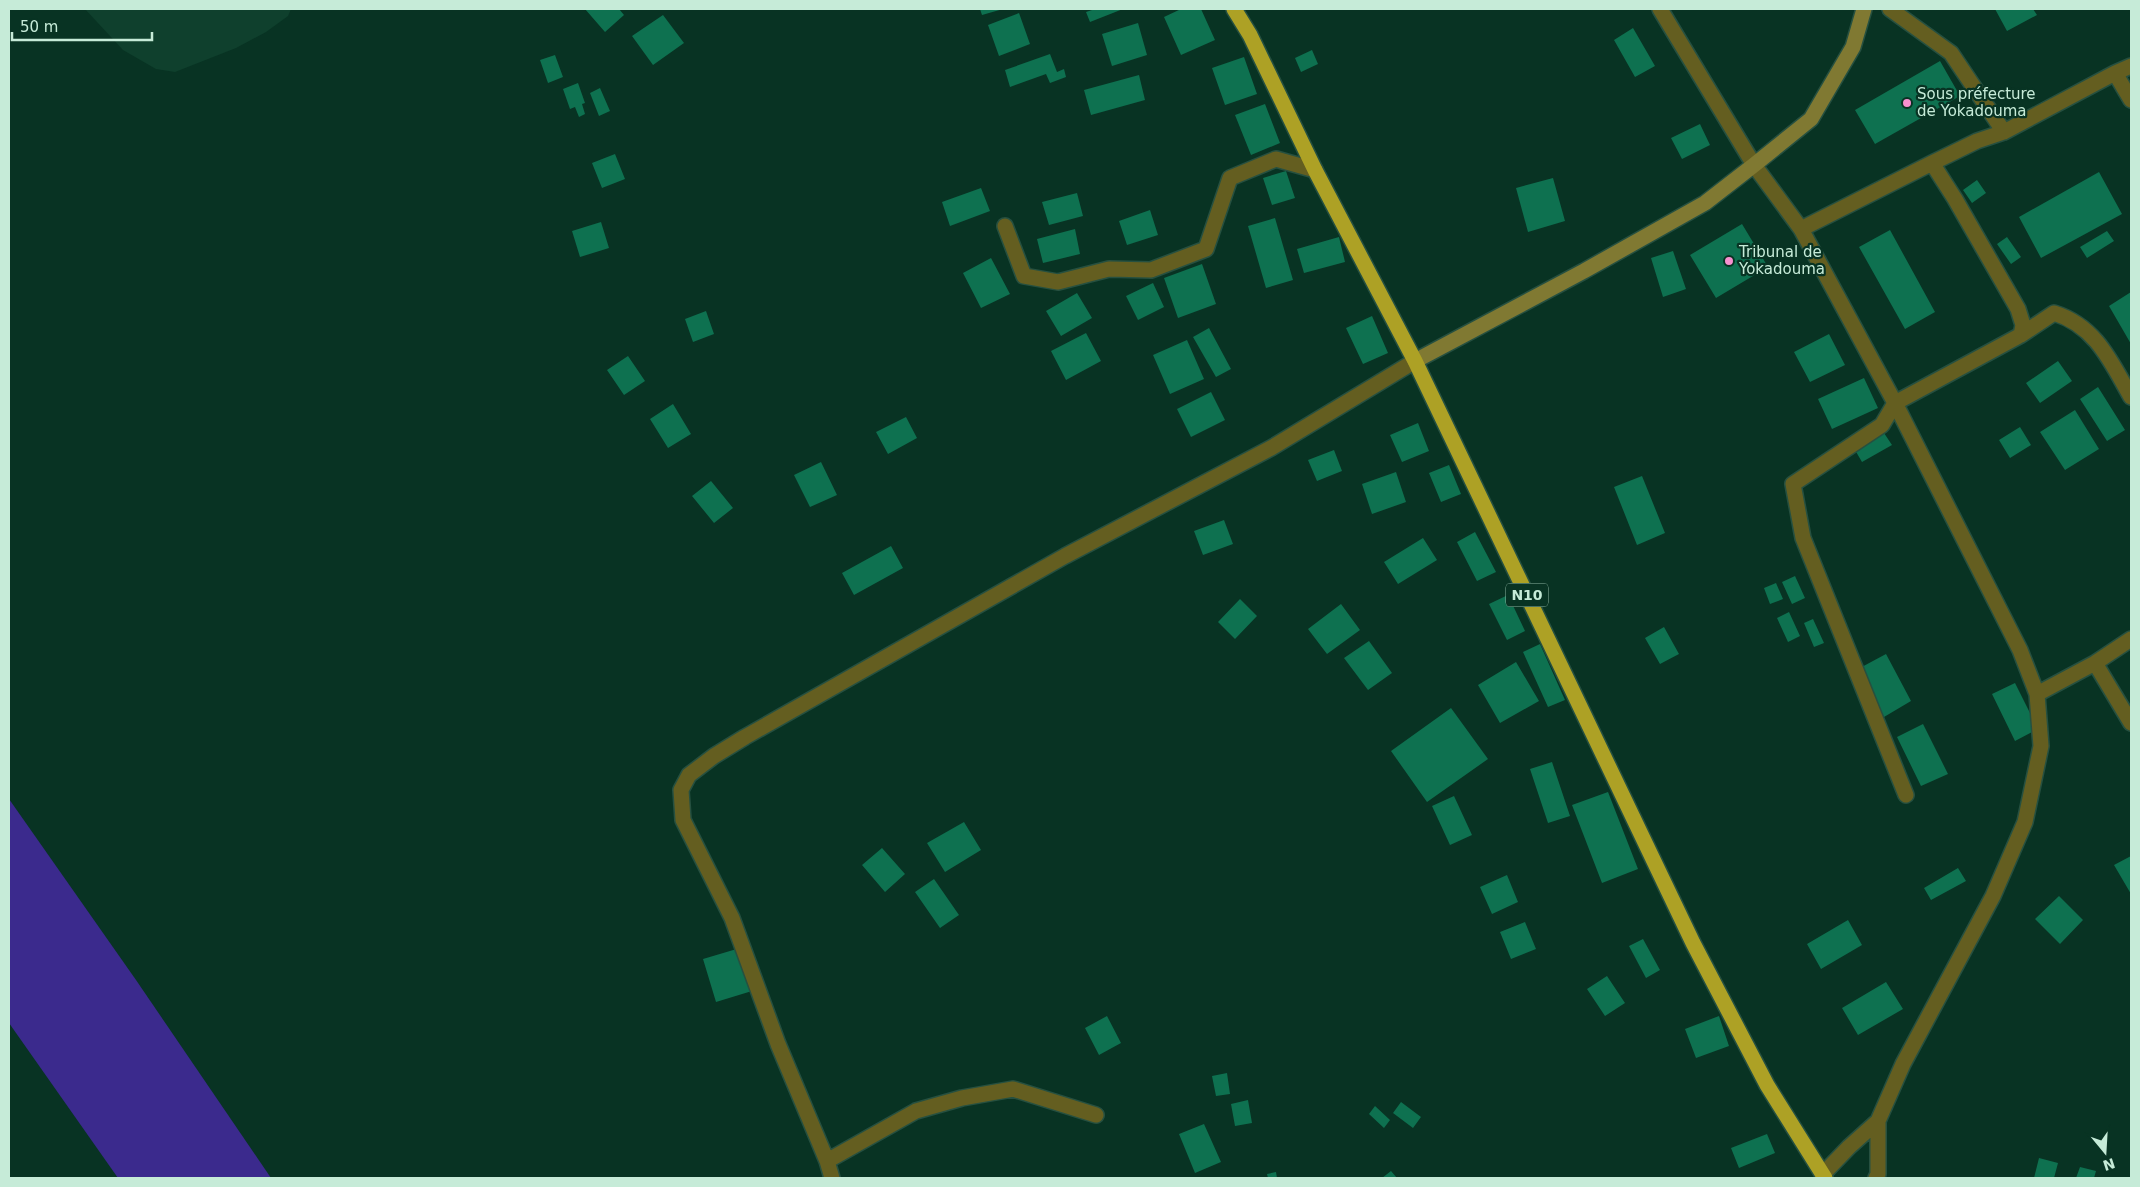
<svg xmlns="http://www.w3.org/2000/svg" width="2140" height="1187" font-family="'DejaVu Sans',sans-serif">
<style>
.built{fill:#0f402d}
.green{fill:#3b2a8d}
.building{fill:#0e7150}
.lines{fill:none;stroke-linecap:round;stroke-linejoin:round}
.street-casing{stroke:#265040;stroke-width:18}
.secondary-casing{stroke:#265040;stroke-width:18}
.highway-casing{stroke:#265040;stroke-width:18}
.street{stroke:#645e20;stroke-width:15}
.secondary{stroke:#807932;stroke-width:15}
.highway{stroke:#ada125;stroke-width:15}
.poi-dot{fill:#f790cf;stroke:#083323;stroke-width:2}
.labels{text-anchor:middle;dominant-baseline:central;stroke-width:4.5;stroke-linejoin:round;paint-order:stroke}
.shield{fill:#083323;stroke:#8db4a2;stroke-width:1}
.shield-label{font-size:14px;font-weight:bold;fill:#c6ebd8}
.poi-label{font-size:15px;fill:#c6ebd8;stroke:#083323;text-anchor:start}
</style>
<rect width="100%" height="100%" fill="#083323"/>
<path class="built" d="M 85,9 L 291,9 L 288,16 L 266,32 L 236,48 L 175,72 L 156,69 L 123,50 Z"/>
<path class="green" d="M 9,799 L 136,980 L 271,1178 L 118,1178 L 9,1023 Z"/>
<path class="building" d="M 585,9 L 619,9 L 624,15 L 605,32 Z
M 980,9 L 1003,9 L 982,15 Z
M 1095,9 L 1123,9 L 1090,22 L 1086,12 Z
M 1181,9 L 1201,9 L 1215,40 L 1181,55 L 1164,17 Z
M 1995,9 L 2033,9 L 2037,15 L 2007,31 Z
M 1019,13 L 1030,44 L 999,56 L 988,25 Z
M 663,15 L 684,43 L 653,65 L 632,36 Z
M 1138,23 L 1147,55 L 1112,66 L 1102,34 Z
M 1633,28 L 1655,66 L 1635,77 L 1614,40 Z
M 1312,50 L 1318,64 L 1301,72 L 1295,58 Z
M 1050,54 L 1057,72 L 1064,69 L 1066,77 L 1050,83 L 1046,74 L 1010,87 L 1005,70 Z
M 555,55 L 563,77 L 548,83 L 540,60 Z
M 1244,57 L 1257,94 L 1225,105 L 1212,68 Z
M 1940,61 L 1960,96 L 1875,144 L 1855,110 Z
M 1139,75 L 1145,100 L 1091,115 L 1084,90 Z
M 578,83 L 585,103 L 582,104 L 585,114 L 579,117 L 575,107 L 570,109 L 563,89 Z
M 600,88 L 610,111 L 599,116 L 590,93 Z
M 1265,104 L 1280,143 L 1251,155 L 1235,115 Z
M 1700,124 L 1710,145 L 1682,159 L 1671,138 Z
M 615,154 L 625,179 L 602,188 L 592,163 Z
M 1286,171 L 1295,198 L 1272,205 L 1263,178 Z
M 2099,172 L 2122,214 L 2041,258 L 2019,217 Z
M 1553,178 L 1565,221 L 1528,232 L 1516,188 Z
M 1977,180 L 1986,193 L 1972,203 L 1963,190 Z
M 981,188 L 990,211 L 950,226 L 942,202 Z
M 1077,193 L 1083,216 L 1049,225 L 1042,202 Z
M 1150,210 L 1158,235 L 1127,245 L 1119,221 Z
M 1275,218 L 1293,280 L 1266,288 L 1248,226 Z
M 601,222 L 609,248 L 580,257 L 572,231 Z
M 1742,224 L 1768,267 L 1716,298 L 1690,255 Z
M 1075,229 L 1080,254 L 1043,263 L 1037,239 Z
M 1890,230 L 1935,312 L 1905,329 L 1859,247 Z
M 2107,231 L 2114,241 L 2087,258 L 2080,247 Z
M 1339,237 L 1345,262 L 1304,273 L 1297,249 Z
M 2007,237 L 2021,257 L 2011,264 L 1997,244 Z
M 1673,251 L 1686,289 L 1663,297 L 1651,258 Z
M 991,258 L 1010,294 L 981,308 L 963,273 Z
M 1202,264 L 1216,304 L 1178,318 L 1164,278 Z
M 1153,283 L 1164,307 L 1138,320 L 1126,296 Z
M 2131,292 L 2131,344 L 2109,306 Z
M 1077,293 L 1092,318 L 1061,336 L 1046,311 Z
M 706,311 L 714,334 L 693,342 L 685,319 Z
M 1372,316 L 1388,353 L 1363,364 L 1346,328 Z
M 1209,328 L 1231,369 L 1216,377 L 1193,337 Z
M 1086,333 L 1101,361 L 1066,380 L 1051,351 Z
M 1829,334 L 1845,365 L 1810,382 L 1794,352 Z
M 1187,340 L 1204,379 L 1170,394 L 1153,355 Z
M 628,356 L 645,381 L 624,395 L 607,370 Z
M 2058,361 L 2072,381 L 2040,403 L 2026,383 Z
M 1864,378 L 1878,408 L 1832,429 L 1818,399 Z
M 2098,387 L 2125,430 L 2107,441 L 2080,399 Z
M 1211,392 L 1225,420 L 1191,437 L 1177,409 Z
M 673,404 L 691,434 L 668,448 L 650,419 Z
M 2075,410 L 2099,449 L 2065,470 L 2040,432 Z
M 906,417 L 917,438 L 888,454 L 876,432 Z
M 1418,423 L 1429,451 L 1402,462 L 1390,435 Z
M 2020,427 L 2031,445 L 2010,458 L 1999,440 Z
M 1884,433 L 1892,445 L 1862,462 L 1855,450 Z
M 1334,450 L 1342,471 L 1317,481 L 1308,460 Z
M 821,462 L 837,495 L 810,507 L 794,475 Z
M 1449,465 L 1461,494 L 1441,502 L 1429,473 Z
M 1396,472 L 1406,502 L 1372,514 L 1362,484 Z
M 1642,476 L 1665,533 L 1637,545 L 1614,487 Z
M 711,481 L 733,508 L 714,523 L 692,496 Z
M 1224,520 L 1233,544 L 1203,555 L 1194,531 Z
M 1475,532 L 1496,572 L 1477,581 L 1457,542 Z
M 1423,538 L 1437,560 L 1398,584 L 1384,562 Z
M 891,546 L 903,568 L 854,595 L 842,573 Z
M 1795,576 L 1805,598 L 1792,604 L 1782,582 Z
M 1776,583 L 1783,599 L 1770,604 L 1764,588 Z
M 1508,595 L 1525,631 L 1507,640 L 1489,604 Z
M 1240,599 L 1257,616 L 1235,639 L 1218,622 Z
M 1341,604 L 1360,630 L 1327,654 L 1308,629 Z
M 1789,612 L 1800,636 L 1788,642 L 1777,618 Z
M 1813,619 L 1824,643 L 1814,647 L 1804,623 Z
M 1664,627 L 1679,654 L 1660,664 L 1645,638 Z
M 1369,641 L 1392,673 L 1368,690 L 1344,658 Z
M 1540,644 L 1565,700 L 1548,707 L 1523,652 Z
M 1886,654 L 1911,701 L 1884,717 L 1858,669 Z
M 1516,662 L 1539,701 L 1500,723 L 1478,685 Z
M 2015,683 L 2038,729 L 2015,741 L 1992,694 Z
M 1451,708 L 1488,759 L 1427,802 L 1391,751 Z
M 1923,724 L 1948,774 L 1921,786 L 1897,737 Z
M 1552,762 L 1570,816 L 1548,823 L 1530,769 Z
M 1608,792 L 1638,869 L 1602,883 L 1572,805 Z
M 1454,796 L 1472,835 L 1450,845 L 1432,806 Z
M 964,822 L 981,850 L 945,872 L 927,843 Z
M 882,848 L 905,874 L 885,892 L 862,865 Z
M 2131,856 L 2131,894 L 2114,865 Z
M 1958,868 L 1966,881 L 1931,900 L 1924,888 Z
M 1507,875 L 1518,902 L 1492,914 L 1480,887 Z
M 934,879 L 959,915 L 940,928 L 915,892 Z
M 2059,896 L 2083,920 L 2060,944 L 2035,919 Z
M 1848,920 L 1862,945 L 1821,969 L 1807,944 Z
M 1525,922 L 1536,949 L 1511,959 L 1500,932 Z
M 1643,939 L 1660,970 L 1646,978 L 1629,946 Z
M 740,948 L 752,991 L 716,1002 L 703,959 Z
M 1607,976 L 1625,1003 L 1605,1016 L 1587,989 Z
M 1886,982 L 1903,1009 L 1858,1035 L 1842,1008 Z
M 1107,1016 L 1121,1043 L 1099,1055 L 1085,1028 Z
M 1719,1016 L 1729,1046 L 1696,1058 L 1685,1029 Z
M 1227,1073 L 1230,1094 L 1216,1096 L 1212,1076 Z
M 1248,1100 L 1252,1123 L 1235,1126 L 1231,1104 Z
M 1401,1102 L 1421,1117 L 1413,1128 L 1393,1113 Z
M 1375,1106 L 1390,1120 L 1384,1128 L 1369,1114 Z
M 1204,1124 L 1221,1162 L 1195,1173 L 1179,1134 Z
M 1767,1134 L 1775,1153 L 1739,1168 L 1731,1148 Z
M 2039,1158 L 2058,1163 L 2054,1178 L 2034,1178 Z
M 2080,1167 L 2096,1171 L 2094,1178 L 2076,1178 Z
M 1391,1171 L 1397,1178 L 1382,1178 Z
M 1276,1172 L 1277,1178 L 1268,1178 L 1267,1174 Z"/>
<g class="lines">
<g class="street-casing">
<path id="street" d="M 1660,9 L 1754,165 L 1801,229 L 1895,403 L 2020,650 L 2037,694 L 2041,746 L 2025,822 L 1993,896 L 1903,1064 L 1878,1121 L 1878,1174 L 1876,1178
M 1890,9 L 1951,53 L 2004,132
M 2115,73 L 2131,66
M 1005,226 L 1024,276 L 1058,282 L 1109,269 L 1151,270 L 1206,249 L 1230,178 L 1276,159 L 1315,170
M 1801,229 L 1932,163 L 1977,141 L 2004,132 L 2115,73 L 2131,100
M 2021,335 L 2054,313 C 2096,326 2111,362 2131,397
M 2095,663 L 2131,639
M 2037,694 L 2095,663 L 2131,723
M 1906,795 L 1803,538 L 1793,484 L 1882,425 L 1895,403 L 2021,335 L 2023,325 L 2018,309 L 1955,199 L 1932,163
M 827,1161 L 916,1111 L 962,1098 L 1013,1089 L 1096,1115
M 1823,1174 L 1849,1147 L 1878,1121
M 832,1178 L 827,1161 L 778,1044 L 732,918 L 683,820 L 681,790 L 689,775 L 714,756 L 745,737 L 1065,556 L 1271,448 L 1415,361"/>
</g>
<g class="secondary-casing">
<path id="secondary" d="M 1415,361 L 1584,271 L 1705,203 L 1754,165 L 1811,119 L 1853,47 L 1864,9"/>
</g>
<g class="highway-casing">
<path id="highway" d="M 1234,9 L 1250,35 L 1315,170 L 1415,361 L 1693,943 L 1767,1085 L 1825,1178"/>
</g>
<use href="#street" class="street"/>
<use href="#secondary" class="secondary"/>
<use href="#highway" class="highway"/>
</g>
<g class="poi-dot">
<circle cx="1907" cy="103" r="5"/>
<circle cx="1729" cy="261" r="5"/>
</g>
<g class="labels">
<rect class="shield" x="1506" y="583.5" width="42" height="23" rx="4"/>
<g class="shield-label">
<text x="1527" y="595">N10</text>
</g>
<g class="poi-label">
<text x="1917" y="94">Sous préfecture<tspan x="1917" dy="17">de Yokadouma</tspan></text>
<text x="1739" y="252">Tribunal de<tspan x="1739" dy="17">Yokadouma</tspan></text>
</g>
</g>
<rect width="2140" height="1187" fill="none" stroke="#c6ebd8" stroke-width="20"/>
<g transform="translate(2105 1152) rotate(162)" stroke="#083323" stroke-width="4" paint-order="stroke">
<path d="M0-4L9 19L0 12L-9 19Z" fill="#c6ebd8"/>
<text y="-8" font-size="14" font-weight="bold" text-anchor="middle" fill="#c6ebd8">N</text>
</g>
<path d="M12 32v8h140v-8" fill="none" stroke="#c6ebd8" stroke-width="2.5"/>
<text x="20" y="32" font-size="15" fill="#c6ebd8" stroke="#083323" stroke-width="4" paint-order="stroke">50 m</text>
</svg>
